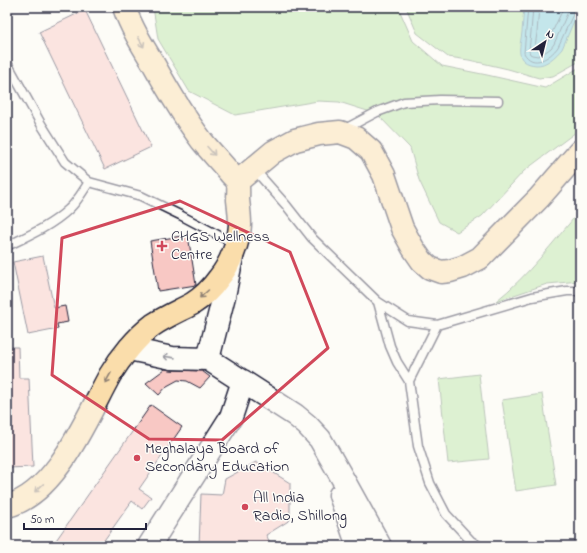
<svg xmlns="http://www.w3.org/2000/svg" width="587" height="553" font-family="'Indie Flower',sans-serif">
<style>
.green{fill:#b7e5a4;stroke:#6c8470}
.water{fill:#7fcddc;stroke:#5a899c}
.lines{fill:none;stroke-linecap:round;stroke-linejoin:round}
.shore{stroke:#47667b;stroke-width:1}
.building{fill:#f8c8c4;stroke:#22223b}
.lane-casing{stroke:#22223b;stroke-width:11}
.secondary-casing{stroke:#22223b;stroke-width:25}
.primary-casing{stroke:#22223b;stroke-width:25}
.lane{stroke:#fdfcf7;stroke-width:8}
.secondary{stroke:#fdfcf7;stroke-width:22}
.primary{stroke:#faddab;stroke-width:22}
.oneway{stroke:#8e8073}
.oneway2{stroke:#9a9aa2}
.marked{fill:none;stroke:#d1495b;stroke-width:3;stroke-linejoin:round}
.poi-dot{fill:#d1495b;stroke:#fdfcf7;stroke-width:1.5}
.labels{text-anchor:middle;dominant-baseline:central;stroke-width:3;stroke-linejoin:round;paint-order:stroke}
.poi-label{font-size:16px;fill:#22223b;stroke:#fdfcf7;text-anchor:start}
</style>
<rect width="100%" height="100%" fill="#fdfcf7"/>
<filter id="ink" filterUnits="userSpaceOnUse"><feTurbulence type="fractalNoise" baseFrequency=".025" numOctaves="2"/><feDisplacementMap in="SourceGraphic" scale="8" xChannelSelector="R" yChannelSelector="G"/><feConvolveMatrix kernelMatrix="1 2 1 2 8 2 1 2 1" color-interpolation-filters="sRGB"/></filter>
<g filter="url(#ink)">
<path class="green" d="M 153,7 L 398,7 L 413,41 L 442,66 L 487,75 L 545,88 L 580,67 L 580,129 L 524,171 L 482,216 L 457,232 L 439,222 L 419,180 L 410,148 L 377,114 L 339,102 L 318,101 L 235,115 L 189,91 L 158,39 Z
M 406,7 L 580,7 L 580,61 L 553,76 L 539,78 L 508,69 L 469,60 L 448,57 L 417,33 Z
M 580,211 L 580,281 L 547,284 L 496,301 C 528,276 553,242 580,211 Z
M 479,374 L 489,459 L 448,463 L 439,379 Z
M 542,394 L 556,485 L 516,491 L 502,400 Z"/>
<path class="water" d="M 524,7 L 580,7 L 562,49 C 556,56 546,66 536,65 C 514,63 520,48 522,32 C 523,24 523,15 524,7 Z"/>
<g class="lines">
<path class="shore" d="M 528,7 L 524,53 C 533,69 550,58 558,47 L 575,10 L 577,8 L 580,7
M 533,7 L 531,32 L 529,51 L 530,54 L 532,55 L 538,56 L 547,51 L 551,48 L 554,44 L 570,7
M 539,7 L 537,33 L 535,47 L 535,49 L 537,50 L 544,46 L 548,41 L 564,7"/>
</g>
<path class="building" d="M 85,10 L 151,147 L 105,169 L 39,32 Z
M 188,235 L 196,285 L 158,291 L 150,241 Z
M 43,256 L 54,308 L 65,306 L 68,322 L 57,324 L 58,329 L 28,335 L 13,262 Z
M 7,347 L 18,347 L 19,378 L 29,378 L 33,467 L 7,468 Z
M 165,369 L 172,370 L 202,371 L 210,377 L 200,388 L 187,381 L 178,380 L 167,386 L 159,395 L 146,383 Z
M 151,405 L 182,427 L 139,489 L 151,497 L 142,509 L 132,501 L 100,546 L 52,546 Z
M 256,462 L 290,483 L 290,520 L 266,535 L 272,546 L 199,546 L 201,494 L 222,495 L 225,479 Z"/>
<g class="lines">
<g class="lane-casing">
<path id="lane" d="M 7,63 L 41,124 L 65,162 L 89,182 L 141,196 L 180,215 L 235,244
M 343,130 L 377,112 L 404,102 L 440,100 L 498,101
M 254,169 L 286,205 L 312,238 L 378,302 L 408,321 L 437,325 L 532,297 L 567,291 L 580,291
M 7,246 C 28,236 51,226 69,209 C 77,202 83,191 89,182
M 378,302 L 390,346 L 397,362 L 409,381 L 418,446 L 430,483 L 446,514 L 471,541 L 479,546
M 409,381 L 437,325"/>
</g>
<g class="secondary-casing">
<path id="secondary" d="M 129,349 L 172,358 L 208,359 L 295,415 L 307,425 L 320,439 L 344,481 L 380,546
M 208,359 L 224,296 L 232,257
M 340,495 L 358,546
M 149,546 L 231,417 L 243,381"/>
</g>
<g class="primary-casing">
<path id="primary" d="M 237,182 L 273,152 L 295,140 L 319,134 L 340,132 L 356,138 L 371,151 L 384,175 L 402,228 L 413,248 L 422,261 L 430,268 L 441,272 L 450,271 L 463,267 L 480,258 L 539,198 L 580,151
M 7,506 C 57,494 87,416 110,375 C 120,358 137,337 153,325 C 165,317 179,311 192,304 C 203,297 212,288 219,278 C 230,265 239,242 240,225 C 240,217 239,208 238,200 C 238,196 239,185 237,181 C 235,178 231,175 229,172 C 220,161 210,151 202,141 C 183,116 168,90 153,63 C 142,45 131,27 124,7"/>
</g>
<use href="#lane" class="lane"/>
<use href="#secondary" class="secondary"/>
<use href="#primary" class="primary"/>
</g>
<defs><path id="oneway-shaft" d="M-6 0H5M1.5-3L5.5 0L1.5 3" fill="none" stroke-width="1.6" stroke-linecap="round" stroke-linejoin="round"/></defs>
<g class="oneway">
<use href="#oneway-shaft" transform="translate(141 42) rotate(61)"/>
<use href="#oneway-shaft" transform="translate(211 151) rotate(48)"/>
<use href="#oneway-shaft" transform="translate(204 294) rotate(138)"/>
<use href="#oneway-shaft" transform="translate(108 378) rotate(119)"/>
<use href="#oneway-shaft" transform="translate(39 488) rotate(137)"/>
</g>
<use class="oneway2" href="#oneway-shaft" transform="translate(169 357) rotate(-172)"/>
</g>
<path d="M0 0H587V553H0ZM 180,201 L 290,252 L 328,348 L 222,440 L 149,439 L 52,375 L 62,238 Z" fill="#fdfcf7" fill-opacity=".55" fill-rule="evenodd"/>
<path class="marked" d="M 180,201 L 290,252 L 328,348 L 222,440 L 149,439 L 52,375 L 62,238 Z"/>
<g class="poi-dot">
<path d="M160 240h4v4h4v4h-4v4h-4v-4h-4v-4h4z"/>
<circle cx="137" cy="458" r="4"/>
<circle cx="245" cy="507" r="4"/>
</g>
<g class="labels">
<g class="poi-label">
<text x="171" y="237">CHGS Wellness<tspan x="171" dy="18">Centre</tspan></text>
<text x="145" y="449">Meghalaya Board of<tspan x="145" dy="18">Secondary Education</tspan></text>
<text x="253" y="498">All India<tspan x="253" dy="18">Radio, Shillong</tspan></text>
</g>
</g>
<rect width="587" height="553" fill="none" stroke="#fdfcf7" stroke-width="24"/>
<rect x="12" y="12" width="563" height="529" fill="none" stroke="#22223b" stroke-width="1.5" filter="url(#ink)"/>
<g transform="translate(545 42) rotate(35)" stroke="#fdfcf7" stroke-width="3" paint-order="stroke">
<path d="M0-3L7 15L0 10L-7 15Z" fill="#22223b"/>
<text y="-6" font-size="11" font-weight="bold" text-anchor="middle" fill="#22223b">N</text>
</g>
<path d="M24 523v6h122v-6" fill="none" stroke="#22223b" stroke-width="2"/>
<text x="30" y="523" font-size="12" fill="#22223b" stroke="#fdfcf7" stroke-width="3" paint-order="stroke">50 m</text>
</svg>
